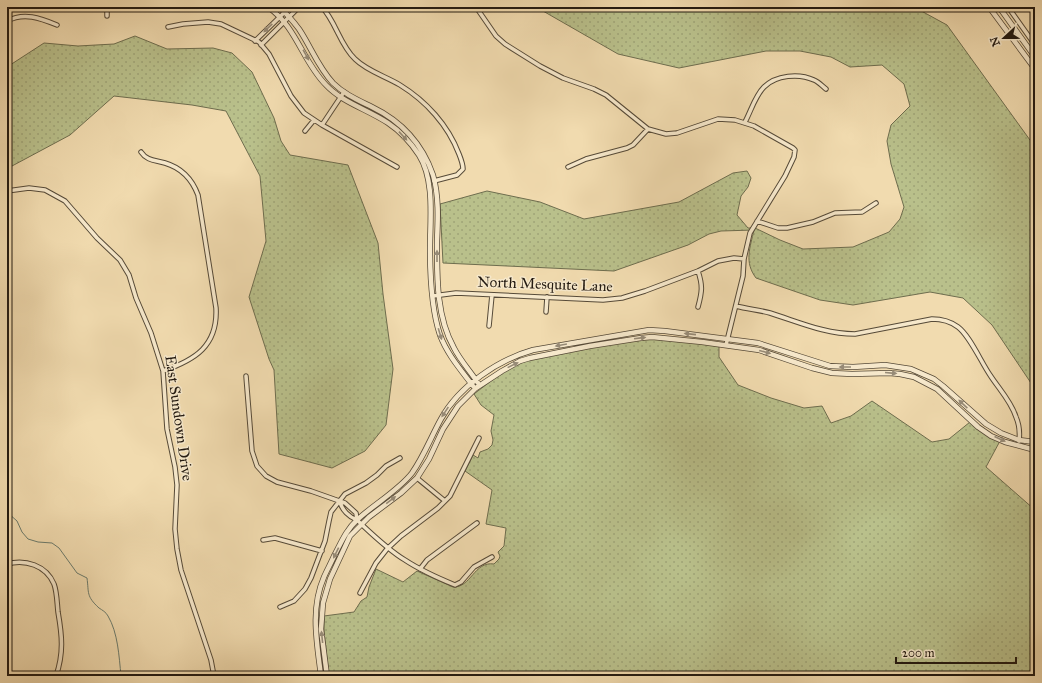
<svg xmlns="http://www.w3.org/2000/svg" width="1042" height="683" font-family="'IM FELL Great Primer',serif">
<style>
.grass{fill:url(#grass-dots);stroke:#6e6d4e}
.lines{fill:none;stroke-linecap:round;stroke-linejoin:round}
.stream{stroke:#6b7b6d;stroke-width:1}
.minor-casing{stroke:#564a38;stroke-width:5.5}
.tertiary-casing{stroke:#564a38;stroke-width:6}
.minor{stroke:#f6e8cb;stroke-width:3.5}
.tertiary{stroke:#f6e8cb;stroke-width:4.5}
.oneway{fill:#978b77}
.labels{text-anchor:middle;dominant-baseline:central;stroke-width:3;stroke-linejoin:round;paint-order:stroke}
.street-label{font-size:15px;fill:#231a11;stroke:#f6e8cb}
</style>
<defs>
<pattern id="grass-dots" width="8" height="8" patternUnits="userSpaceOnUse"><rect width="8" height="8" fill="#b9c08b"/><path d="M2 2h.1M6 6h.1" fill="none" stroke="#9fa477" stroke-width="1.8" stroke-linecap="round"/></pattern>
</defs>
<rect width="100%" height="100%" fill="#f1dbaf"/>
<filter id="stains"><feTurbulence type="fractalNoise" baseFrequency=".005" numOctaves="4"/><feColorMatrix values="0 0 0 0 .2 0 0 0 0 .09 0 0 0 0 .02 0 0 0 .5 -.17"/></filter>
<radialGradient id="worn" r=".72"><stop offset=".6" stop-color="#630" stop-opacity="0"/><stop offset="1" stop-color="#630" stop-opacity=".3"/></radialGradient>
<path class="grass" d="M 536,7 L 863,7 L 867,9 L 883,7 L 914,7 L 947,25 L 1035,147 L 1035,389 L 992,325 L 963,298 L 930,292 L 853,305 L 820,300 L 756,278 C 744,262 750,248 754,230 L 721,231 L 709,234 L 688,245 L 614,271 L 443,263 L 440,204 L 487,191 L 540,202 L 584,219 L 679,202 L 733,173 L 747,171 L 751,178 L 748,187 L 741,196 L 737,215 L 748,228 L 755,228 L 780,240 L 803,249 L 853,247 L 889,232 L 900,219 L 904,207 L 891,164 L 887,141 L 891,125 L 910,106 L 904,84 L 882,65 L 850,67 L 831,57 L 800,51 L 766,51 L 679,68 L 618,54 Z
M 135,36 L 167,49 L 213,48 L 232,53 L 252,72 L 274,118 L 281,141 L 290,155 L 348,165 L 378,243 L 383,294 L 393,369 L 386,425 L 365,451 L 332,468 L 279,454 L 274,370 L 269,359 L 249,297 L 266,241 L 260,176 L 226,111 L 192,105 L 114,96 L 70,135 L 12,166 L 7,167 L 7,67 L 44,43 L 78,46 L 114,44 Z
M 653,338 L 719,346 L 719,357 L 738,385 L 771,398 L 804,408 L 822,406 L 831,423 L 851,416 L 872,401 L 932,442 L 949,439 L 970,422 L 1000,441 L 986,467 L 1035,510 L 1035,676 L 329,676 L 324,633 L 324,616 L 354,612 L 361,601 L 367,597 L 369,587 L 376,569 L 403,582 L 417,571 L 453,587 C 471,588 474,561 494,564 L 499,559 L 500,556 L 498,552 L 504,546 L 506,528 L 486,524 L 492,490 L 465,471 L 473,455 L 478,458 L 480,452 L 488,449 L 492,445 L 493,440 L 491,431 L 494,415 L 481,405 L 474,394 L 504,371 L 515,365 L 535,358 L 639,339 Z"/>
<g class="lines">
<path class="stream" d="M 7,514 L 8,513 L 17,521 L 22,532 L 28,539 L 38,542 L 52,543 L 59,548 L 77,573 L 87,578 C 89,593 86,596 99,608 C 102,610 106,612 108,616 C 118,633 119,656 121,676"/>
<g class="minor-casing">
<path id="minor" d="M 322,7 C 336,22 340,45 355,59 C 367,71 385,76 400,85 C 426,101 448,125 459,154 C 461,159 463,164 463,169 L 457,175 L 434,181
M 476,7 L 496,36 L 505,44 L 540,66 L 563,78 L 594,89 L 606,95 L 648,129 L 666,134 L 677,133 L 718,119 L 735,120 L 754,126 L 793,148 L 795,150 L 794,157 L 785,176 L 750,233 L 744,259 L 743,276 L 726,345
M 1008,7 L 1035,45
M 107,16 L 107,7
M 7,21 C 24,12 40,18 57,25
M 168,27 L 183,24 L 208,22 L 221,24 L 259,42 L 269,54 L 291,96 L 304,113 L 322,125 L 397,167
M 255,41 L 290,7
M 261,45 L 299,7
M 745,122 C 751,111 755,96 764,87 C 776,75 799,73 814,80 C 819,82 822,86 826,89
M 322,125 L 344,92
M 305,131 L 314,120
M 141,152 C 147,161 155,160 165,163 C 182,168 192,179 198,195 L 216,308 C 218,346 195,360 163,371
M 568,167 L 586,159 L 627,148 L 633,145 L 648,129
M 7,191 L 29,188 L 45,190 L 65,201 L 97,238 L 120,260 L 129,275 L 136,298 L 151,333 L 163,371 L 167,429 L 175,467 L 177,485 L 175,529 L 177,549 L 181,570 L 211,660 L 214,676
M 7,217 L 8,241 L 7,248
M 757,221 L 778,228 L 787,228 L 813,222 L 835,213 L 862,212 L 876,203
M 698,271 C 703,286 702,292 698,307
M 433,296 L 456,293 L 603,300 L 622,298 L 645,291 L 698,271 L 718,261 L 734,258 L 744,259
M 736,306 C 747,309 759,310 770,313 C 799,322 825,334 855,334 L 932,319 C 942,319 950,321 958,327 C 970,336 981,362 990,375 C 999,389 1011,401 1016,417 C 1019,424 1020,433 1019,441
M 546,312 L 547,297
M 489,326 L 492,295
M 246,376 L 252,451 L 257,466 L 266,476 L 277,482 L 311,491 L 345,503 L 356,513 L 357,520
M 417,478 L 445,501
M 340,502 C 342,510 349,517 357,520 C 372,534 387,549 405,560 C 420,570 438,578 455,585 L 461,582 L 474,567 L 492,557
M 263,540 L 275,538 L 322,551
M 7,564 C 25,559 46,565 54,584 C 57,592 57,603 58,612 C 62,635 64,653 56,676
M 420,569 L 427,560 L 477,523
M 360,593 L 376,563 L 387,549 L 401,536 L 438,508 L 450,496 L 479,438
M 280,607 L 294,601 L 305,589 L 311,578 L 325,541 L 329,521 L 331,512 L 345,494 L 366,483 L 377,475 L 386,466 L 400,458
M 57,673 L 67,676"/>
</g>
<g class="tertiary-casing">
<path id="tertiary" d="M 268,7 C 297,27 302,61 326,85 C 343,103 367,109 388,123 C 400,131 411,143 419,155 C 435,180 430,220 430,248 C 430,276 431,308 440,335 C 447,354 461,370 473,386
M 279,7 C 286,13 293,21 299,29 C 311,47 318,67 333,83 C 344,94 358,100 372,107 C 401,121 422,143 433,175 C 439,196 438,219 437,241 C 437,276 436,316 454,348 C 460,360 470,371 478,383
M 989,7 L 1035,69
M 999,7 L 1035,57
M 321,676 C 317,643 310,609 324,577 C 327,570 331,563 334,556 C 341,543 346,530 357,520 C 373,505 399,490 412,473 C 424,456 431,437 441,419 C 459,386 498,360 533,350 L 649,330 L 665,331 L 758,343 L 830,366 L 853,367 L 885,365 L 911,369 L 934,379 L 943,386 L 986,424 L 1001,433 L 1019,440 L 1035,442
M 327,676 L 321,629 L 323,603 L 330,579 L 350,536 L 369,517 L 401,493 L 417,478 L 429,459 L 443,429 L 458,406 L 476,388 L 502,371 L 520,361 L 530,358 L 590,346 L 641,338 L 652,337 L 702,342 L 759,350 L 812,368 L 832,373 L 852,374 L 889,373 L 900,374 L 914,377 L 937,389 L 978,427 L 991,436 L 1005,442 L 1035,450"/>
</g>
<use href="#minor" class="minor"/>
<use href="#tertiary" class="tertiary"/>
</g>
<defs><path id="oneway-solid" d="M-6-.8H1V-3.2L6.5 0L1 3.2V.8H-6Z"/></defs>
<g class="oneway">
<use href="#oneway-solid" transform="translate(268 28) rotate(136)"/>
<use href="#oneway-solid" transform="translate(306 55) rotate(61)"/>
<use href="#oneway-solid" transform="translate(403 136) rotate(47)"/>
<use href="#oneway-solid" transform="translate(437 256) rotate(-90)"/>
<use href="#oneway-solid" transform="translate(440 334) rotate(73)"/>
<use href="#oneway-solid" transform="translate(690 334) rotate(-174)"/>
<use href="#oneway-solid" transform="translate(640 338) rotate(-7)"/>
<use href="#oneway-solid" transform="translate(561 345) rotate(170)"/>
<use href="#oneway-solid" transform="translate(765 352) rotate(15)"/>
<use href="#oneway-solid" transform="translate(513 365) rotate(-26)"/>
<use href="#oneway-solid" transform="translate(845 367) rotate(180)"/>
<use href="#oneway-solid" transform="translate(891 373) rotate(5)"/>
<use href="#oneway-solid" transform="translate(963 404) rotate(-137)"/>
<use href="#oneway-solid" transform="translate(445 412) rotate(124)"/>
<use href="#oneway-solid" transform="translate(1000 439) rotate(24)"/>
<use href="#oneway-solid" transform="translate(391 500) rotate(-37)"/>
<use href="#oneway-solid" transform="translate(336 553) rotate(116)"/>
<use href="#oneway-solid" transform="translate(322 637) rotate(-96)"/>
</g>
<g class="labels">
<g class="street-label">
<text transform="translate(545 284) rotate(2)">North Mesquite Lane</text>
<text transform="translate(179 418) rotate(82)">East Sundown Drive</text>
</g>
</g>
<rect width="1042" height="683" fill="none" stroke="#f1dbaf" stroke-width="24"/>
<rect x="8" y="8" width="1026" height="667" fill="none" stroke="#231a11" stroke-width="2"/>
<rect x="12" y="12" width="1018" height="659" fill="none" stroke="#231a11"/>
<g transform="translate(1004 38) rotate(248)" stroke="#f6e8cb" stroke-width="3" paint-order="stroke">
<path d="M0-3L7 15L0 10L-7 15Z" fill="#231a11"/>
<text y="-6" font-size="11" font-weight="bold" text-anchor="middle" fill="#231a11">N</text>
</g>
<path d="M896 657v6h120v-6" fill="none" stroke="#231a11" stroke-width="2"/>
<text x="902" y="657" font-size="12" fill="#231a11" stroke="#f6e8cb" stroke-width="3" paint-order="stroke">200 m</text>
<rect width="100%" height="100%" filter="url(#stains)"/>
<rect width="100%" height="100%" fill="url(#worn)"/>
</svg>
